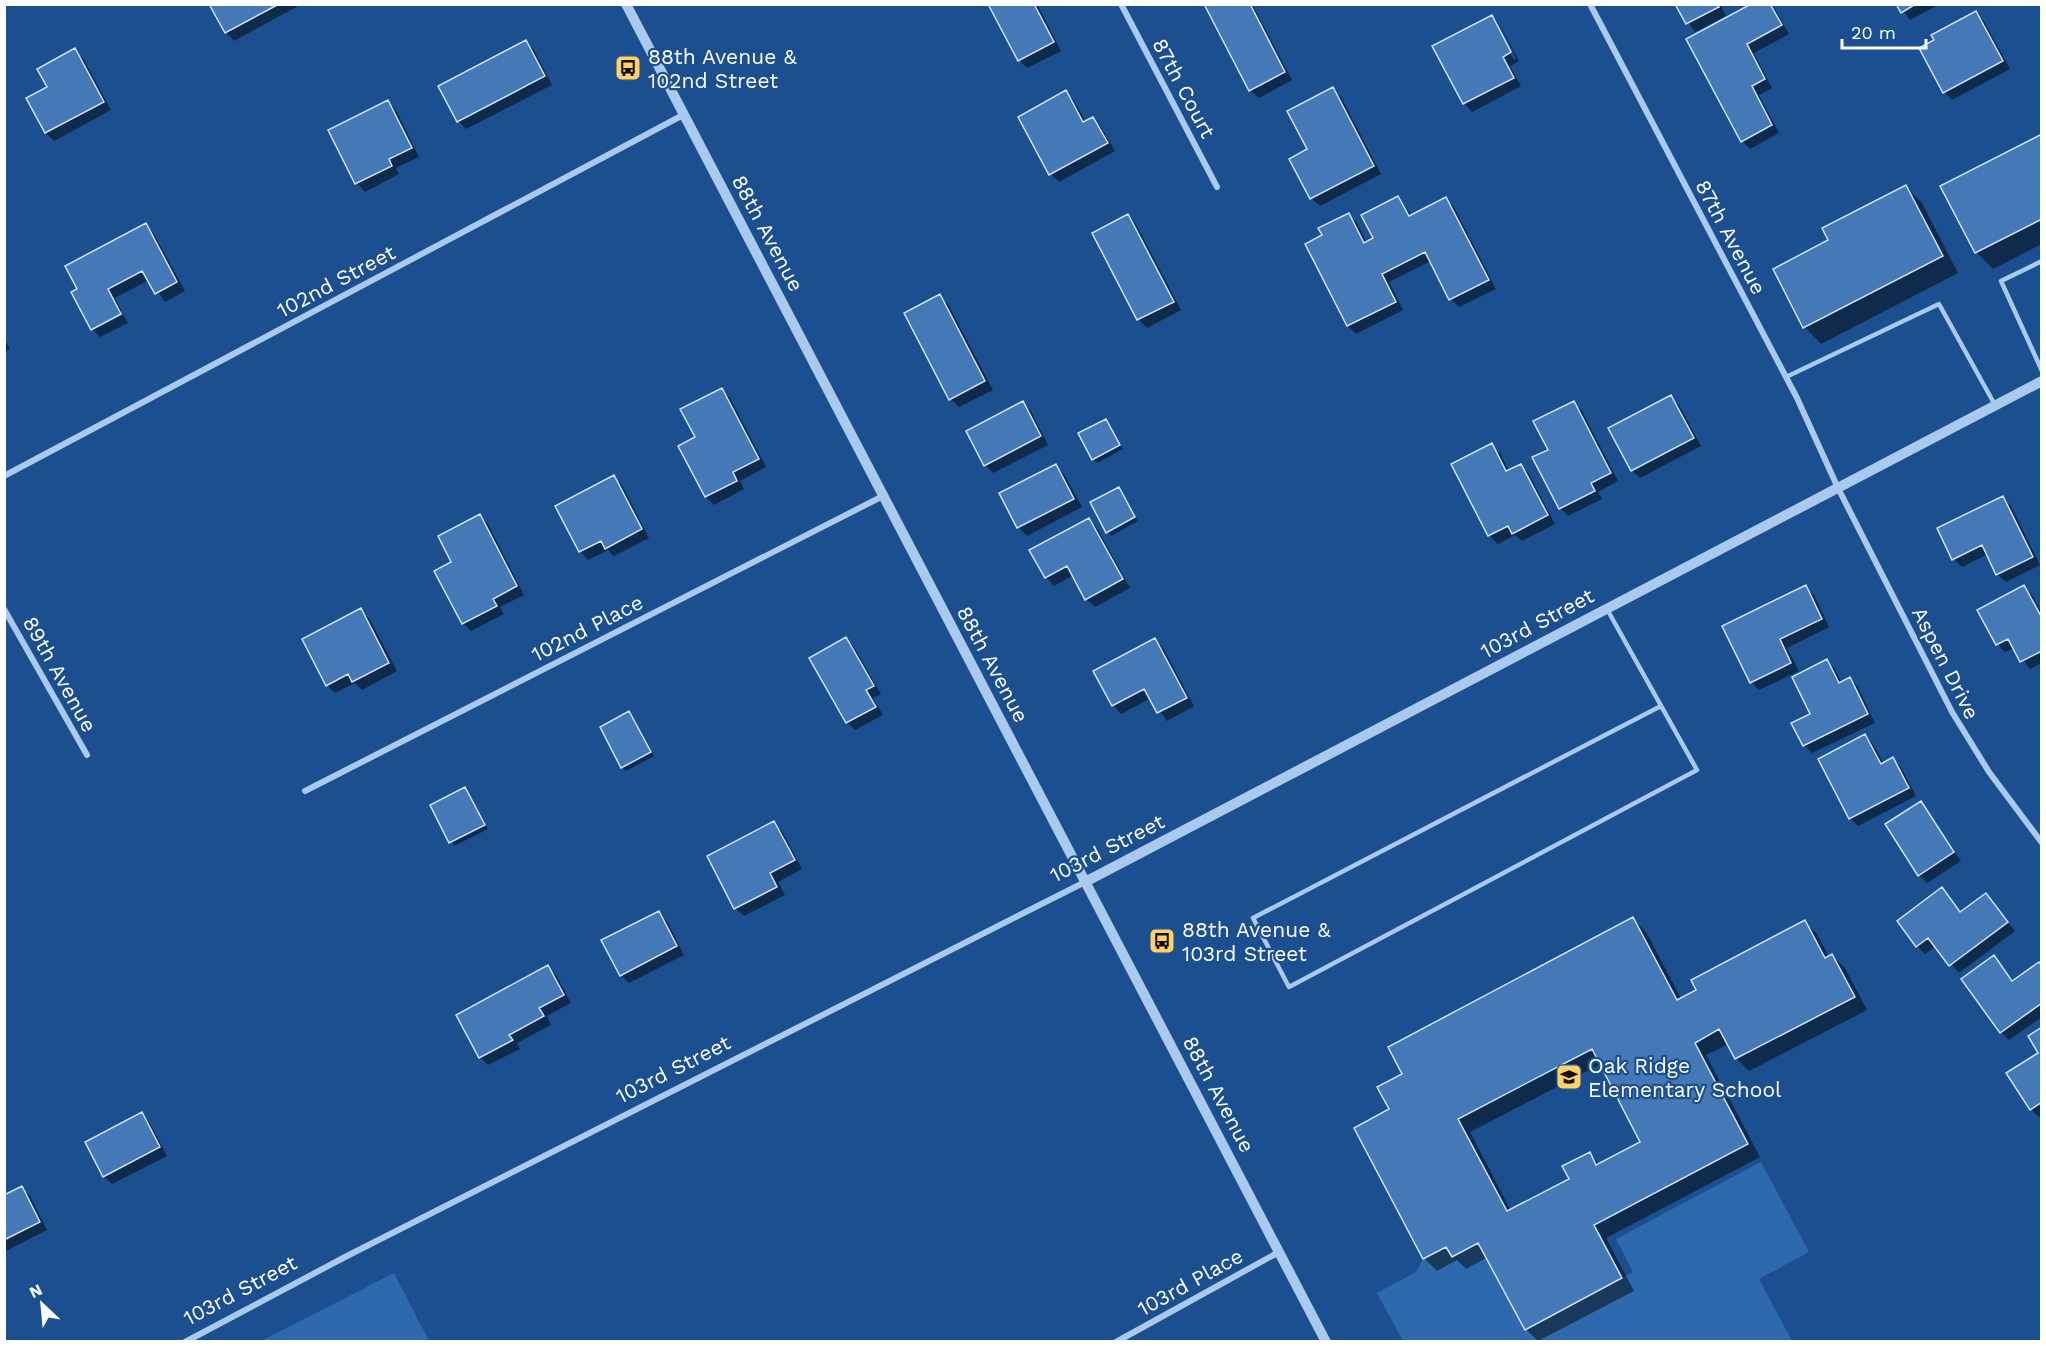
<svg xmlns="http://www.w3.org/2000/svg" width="2046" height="1346" font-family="'Work Sans',sans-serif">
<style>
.green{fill:#2e69ad}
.shadow{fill:#0007;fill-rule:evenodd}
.building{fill:#4478b7;stroke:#cfe3fa;stroke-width:1.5;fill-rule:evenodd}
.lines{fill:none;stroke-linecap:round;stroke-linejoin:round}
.service{stroke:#a9c9ee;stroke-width:4.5}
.minor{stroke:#a9c9ee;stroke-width:6}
.tertiary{stroke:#a9c9ee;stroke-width:10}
.labels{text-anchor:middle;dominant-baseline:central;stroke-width:4.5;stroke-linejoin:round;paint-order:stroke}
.poi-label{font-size:21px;fill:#fff;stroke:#1b4f8f;text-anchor:start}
.street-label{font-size:21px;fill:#fff;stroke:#1b4f8f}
</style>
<rect width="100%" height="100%" fill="#1b4f8f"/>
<path class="green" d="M 1761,1162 L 1809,1252 L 1759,1279 L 1792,1341 L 1403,1341 L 1377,1293 L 1416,1272 L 1423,1259 L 1446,1247 L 1452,1257 L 1478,1243 L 1525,1329 L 1633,1272 L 1616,1239 Z
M 394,1273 L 429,1341 L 261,1341 Z"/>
<path class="shadow" d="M 211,4 L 302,4 L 234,41 L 226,32 Z
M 990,4 L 1037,4 L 1061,51 L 1027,68 L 1019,60 Z
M 1206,4 L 1252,4 L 1292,80 L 1259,98 L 1250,90 Z
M 1676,4 L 1720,4 L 1726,16 L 1695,32 Z
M 1754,4 L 1772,4 L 1789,34 L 1754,53 L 1772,88 L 1759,95 L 1779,133 L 1750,149 L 1742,141 L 1688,39 Z
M 1898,4 L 1940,4 L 1910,20 Z
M 1976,13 L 1984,21 L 2010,69 L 1952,100 L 1944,92 Z
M 1492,17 L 1500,25 L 1519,61 L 1510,66 L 1521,86 L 1472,112 L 1464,103 ZM 1495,24 L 1499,24 L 1516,58 L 1514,60 Z
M 526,42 L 534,50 L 552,85 L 466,129 L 458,121 Z
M 75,50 L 83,58 L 111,110 L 54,141 L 46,133 L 28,99 L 49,88 Z
M 1332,89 L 1341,97 L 1381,174 L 1320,206 L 1311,198 Z
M 1066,92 L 1074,101 L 1086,122 L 1093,118 L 1101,127 L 1115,151 L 1059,182 L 1051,174 Z
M 388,102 L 396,110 L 419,157 L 396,168 L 399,174 L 365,192 L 357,183 L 330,131 Z
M 2042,136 L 2042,244 L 1993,269 L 1976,252 Z
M 1906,187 L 1922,203 L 1958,273 L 1821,344 L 1805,327 L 1830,241 Z
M 1398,198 L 1412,216 L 1446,199 L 1454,207 L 1496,289 L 1459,307 L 1451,299 L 1431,261 L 1389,282 L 1403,310 L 1356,334 L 1348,326 L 1324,236 L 1349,214 L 1357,223 L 1367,243 L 1375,239 Z
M 1128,216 L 1136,224 L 1181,310 L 1147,328 L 1139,320 L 1094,234 Z
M 146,225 L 154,234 L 185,291 L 165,302 L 149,280 L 115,298 L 122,312 L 93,327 L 93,330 L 73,293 Z
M 939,296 L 948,304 L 993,390 L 959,407 L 951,399 Z
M 123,315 L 128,323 L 100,337 L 93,330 Z
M 4,338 L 10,349 L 4,352 Z
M 721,390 L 730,398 L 766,467 L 740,481 L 744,489 L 714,505 L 706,497 L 697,438 Z
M 1671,397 L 1679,405 L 1701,446 L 1640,478 L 1632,470 Z
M 1573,402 L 1582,411 L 1618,481 L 1598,492 L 1602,499 L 1568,516 L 1560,508 L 1550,451 Z
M 1022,403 L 1031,411 L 1048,445 L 993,473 L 985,465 Z
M 1106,421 L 1123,449 L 1097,463 L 1093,459 Z
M 1491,445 L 1500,453 L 1509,471 L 1521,465 L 1529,474 L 1555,524 L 1522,541 L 1515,535 L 1498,544 L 1489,535 L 1453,465 Z
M 1056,466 L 1064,474 L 1082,507 L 1027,536 L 1018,527 L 1001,494 Z
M 613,476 L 622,485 L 649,538 L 614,556 L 608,550 L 588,560 L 580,551 Z
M 1118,489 L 1138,521 L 1111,536 L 1108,532 Z
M 2003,498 L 2011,506 L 2040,565 L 2006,582 L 1997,574 L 1988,554 L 1962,567 L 1954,559 L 1939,529 Z
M 480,516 L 488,524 L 524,595 L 500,607 L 504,614 L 471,631 L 463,623 L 453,563 Z
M 1089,520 L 1097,528 L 1130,588 L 1095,607 L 1086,599 L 1074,575 L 1054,586 L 1046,577 Z
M 1805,586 L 1814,595 L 1829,627 L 1787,648 L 1799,671 L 1759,690 L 1751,682 Z
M 2024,587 L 2032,595 L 2042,613 L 2042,663 L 2030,669 L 2015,648 L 2005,652 L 1997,644 Z
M 361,610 L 369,618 L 397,671 L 362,690 L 355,683 L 335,693 L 327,685 Z
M 846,639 L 854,647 L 881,694 L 873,698 L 883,715 L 855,730 L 847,722 Z
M 1155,640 L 1163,648 L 1194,706 L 1167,721 L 1151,698 L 1121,714 L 1113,705 Z
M 1827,661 L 1835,669 L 1842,683 L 1850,679 L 1858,687 L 1875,723 L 1812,753 L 1804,745 Z
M 629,713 L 654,756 L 626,771 L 622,767 Z
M 1865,736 L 1873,744 L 1884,764 L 1893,759 L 1901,767 L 1916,796 L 1858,826 L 1850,818 Z
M 465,789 L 488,829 L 454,846 L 432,806 Z
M 1921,803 L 1961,861 L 1927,883 L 1919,875 Z
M 774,823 L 782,831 L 802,869 L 778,882 L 785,895 L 744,916 L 735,908 Z
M 1942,889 L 1962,913 L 1985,895 L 2015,931 L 1959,973 L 1936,946 L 1925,954 L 1917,946 Z
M 658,912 L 667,921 L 684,955 L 629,983 L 621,975 Z
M 1633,919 L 1646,932 L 1682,1000 L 1804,922 L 1817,934 L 1829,957 L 1832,956 L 1845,968 L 1867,1010 L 1749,1071 L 1736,1058 L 1729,1044 L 1706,1055 L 1760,1157 L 1606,1238 L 1634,1291 L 1538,1341 L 1526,1329 L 1488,1257 L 1466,1269 L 1457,1260 L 1437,1271 L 1424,1258 L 1391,1110 L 1404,1075 ZM 1601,1064 L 1642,1143 L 1600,1164 L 1589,1154 L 1571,1179 L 1511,1211 L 1470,1132 Z
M 1994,957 L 2014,981 L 2042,967 L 2042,1017 L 2009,1040 L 2001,1032 Z
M 548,967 L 556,975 L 571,1003 L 547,1016 L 551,1025 L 517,1043 L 520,1049 L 488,1065 L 480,1057 Z
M 2042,1029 L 2042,1116 L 2039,1117 L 2031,1109 Z
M 142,1114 L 150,1123 L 167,1156 L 112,1184 L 104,1176 Z
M 21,1188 L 30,1196 L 47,1230 L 4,1252 L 4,1197 Z"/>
<path class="building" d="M 209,4 L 279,4 L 225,33 Z
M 988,4 L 1034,4 L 1054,42 L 1018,61 Z
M 1204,4 L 1250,4 L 1285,72 L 1249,91 Z
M 1675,4 L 1717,4 L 1719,7 L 1686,24 Z
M 1751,4 L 1770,4 L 1782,25 L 1747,44 L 1765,79 L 1752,86 L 1772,125 L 1741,142 L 1686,39 Z
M 1896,4 L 1916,4 L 1901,13 Z
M 1976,11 L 2003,61 L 1943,93 L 1919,48 L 1934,40 L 1931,35 Z
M 1492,15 L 1511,52 L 1503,57 L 1514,78 L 1463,104 L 1432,46 Z
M 526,40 L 545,76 L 457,122 L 438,86 Z
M 75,48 L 104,102 L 45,133 L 26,98 L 47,87 L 37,69 Z
M 1333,87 L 1374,166 L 1310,199 L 1289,159 L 1307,149 L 1287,111 Z
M 1066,90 L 1083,122 L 1093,117 L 1108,143 L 1049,175 L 1018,117 Z
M 388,100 L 412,148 L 389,159 L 392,166 L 355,184 L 328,130 Z
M 2042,134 L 2042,219 L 1975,253 L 1940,186 Z
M 1906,185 L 1943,256 L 1803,328 L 1773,269 L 1828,240 L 1822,228 Z
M 1398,196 L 1409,216 L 1446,197 L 1489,280 L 1449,300 L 1425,252 L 1382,274 L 1396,302 L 1347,326 L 1305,244 L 1322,235 L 1318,228 L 1349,213 L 1364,243 L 1373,238 L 1361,215 Z
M 1128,214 L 1174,302 L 1137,320 L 1092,233 Z
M 146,223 L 177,282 L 155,294 L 142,271 L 108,289 L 121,314 L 91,330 L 71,292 L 77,289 L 65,266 Z
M 940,294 L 985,381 L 949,400 L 904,313 Z
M 722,388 L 759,459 L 733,472 L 737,481 L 705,497 L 678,446 L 695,437 L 680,409 Z
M 1671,395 L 1694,438 L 1631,471 L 1608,428 Z
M 1023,401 L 1041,436 L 984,466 L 966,431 Z
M 1574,401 L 1611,473 L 1591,483 L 1595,491 L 1559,509 L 1532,457 L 1548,450 L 1533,421 Z
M 1106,419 L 1120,445 L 1092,460 L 1078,433 Z
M 1492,443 L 1506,471 L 1521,464 L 1548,515 L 1512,534 L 1508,526 L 1488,536 L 1451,464 Z
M 1056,464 L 1074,499 L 1017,528 L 999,493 Z
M 614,475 L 642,529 L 605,549 L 601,541 L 579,552 L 555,506 Z
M 1119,487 L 1135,517 L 1106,533 L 1090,502 Z
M 2003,496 L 2033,557 L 1996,575 L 1982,545 L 1952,560 L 1937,528 Z
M 480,514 L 517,586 L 493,599 L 497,606 L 462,624 L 434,571 L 451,562 L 438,536 Z
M 1089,518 L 1123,579 L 1085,600 L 1067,566 L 1045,578 L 1029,550 Z
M 1806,585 L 1822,619 L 1780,639 L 1791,663 L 1750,683 L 1722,626 Z
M 2024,585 L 2042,618 L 2042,651 L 2020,662 L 2008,639 L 1996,645 L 1977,610 Z
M 361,608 L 389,663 L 352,682 L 348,674 L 326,686 L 302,639 Z
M 846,637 L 874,686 L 866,690 L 876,707 L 846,723 L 809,658 Z
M 1155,638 L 1187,698 L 1157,713 L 1144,689 L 1112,706 L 1093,671 Z
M 1827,659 L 1839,683 L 1850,677 L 1868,714 L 1803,746 L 1791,723 L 1810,714 L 1792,677 Z
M 629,711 L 651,752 L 621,768 L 600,727 Z
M 1865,734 L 1881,764 L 1893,757 L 1909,788 L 1849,819 L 1818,759 Z
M 465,787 L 485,825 L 449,843 L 430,805 Z
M 1921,801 L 1954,852 L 1918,876 L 1885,824 Z
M 774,821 L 795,860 L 770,873 L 777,887 L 734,909 L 707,856 Z
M 1942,887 L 1960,912 L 1986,893 L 2008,922 L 1949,966 L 1928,938 L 1916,947 L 1897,921 Z
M 659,911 L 677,946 L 620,976 L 601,940 Z
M 1633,917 L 1677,1000 L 1696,990 L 1691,980 L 1805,920 L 1825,958 L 1832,954 L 1855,997 L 1735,1059 L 1719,1029 L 1695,1043 L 1748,1144 L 1594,1225 L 1622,1278 L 1525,1330 L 1478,1243 L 1452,1257 L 1446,1247 L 1423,1259 L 1354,1128 L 1389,1109 L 1377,1087 L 1402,1074 L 1388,1047 ZM 1592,1049 L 1640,1142 L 1596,1165 L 1590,1152 L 1562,1166 L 1569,1179 L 1507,1211 L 1458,1119 Z
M 1994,955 L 2012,981 L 2039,962 L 2042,966 L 2042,1003 L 2000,1033 L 1961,979 Z
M 548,965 L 564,995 L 539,1008 L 544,1016 L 509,1035 L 513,1040 L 479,1058 L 456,1015 Z
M 2042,1027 L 2042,1102 L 2030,1110 L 2006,1073 L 2038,1053 L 2028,1036 Z
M 142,1112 L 160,1147 L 103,1177 L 85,1142 Z
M 22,1186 L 40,1222 L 4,1240 L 4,1195 Z"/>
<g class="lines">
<path class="service" d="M 2042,261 L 2001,281 L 2042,371
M 1786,377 L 1939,304 L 1995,405
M 1608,611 L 1697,770 L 1289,987 L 1253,918 L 1661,706"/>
<path class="minor" d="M 1121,4 L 1217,187
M 1590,4 L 1797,398 L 1838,488 L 1952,712 L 1989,772 L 2042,843
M 4,476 L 683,115
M 4,609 L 87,755
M 305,791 L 883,496
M 185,1342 L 345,1257 L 1085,882
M 1116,1342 L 1279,1252"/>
<path class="tertiary" d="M 626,4 L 1326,1342
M 1085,882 L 2042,381"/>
</g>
<defs>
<g id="bus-square" transform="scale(1.35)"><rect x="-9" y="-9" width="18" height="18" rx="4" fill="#ffd166" stroke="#1b4f8f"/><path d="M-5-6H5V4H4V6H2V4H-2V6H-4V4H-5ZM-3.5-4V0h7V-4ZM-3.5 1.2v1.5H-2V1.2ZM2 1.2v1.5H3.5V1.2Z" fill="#111"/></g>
<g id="school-square" transform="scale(1.35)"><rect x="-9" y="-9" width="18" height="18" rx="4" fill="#ffd166" stroke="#1b4f8f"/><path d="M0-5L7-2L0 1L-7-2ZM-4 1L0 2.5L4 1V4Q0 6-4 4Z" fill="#111"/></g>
</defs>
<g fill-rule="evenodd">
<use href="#bus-square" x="628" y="68"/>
<use href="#bus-square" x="1162" y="941"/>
<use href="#school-square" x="1569" y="1077"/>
</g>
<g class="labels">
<g class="poi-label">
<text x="648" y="56">88th Avenue &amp;<tspan x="648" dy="24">102nd Street</tspan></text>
<text x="1182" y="929">88th Avenue &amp;<tspan x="1182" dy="24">103rd Street</tspan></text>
<text x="1588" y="1065">Oak Ridge<tspan x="1588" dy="24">Elementary School</tspan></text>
</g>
<g class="street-label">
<text transform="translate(1184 88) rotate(62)">87th Court</text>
<text transform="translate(768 233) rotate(62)">88th Avenue</text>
<text transform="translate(1731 237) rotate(62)">87th Avenue</text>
<text transform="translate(336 281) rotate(-28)">102nd Street</text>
<text transform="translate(1537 623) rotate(-28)">103rd Street</text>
<text transform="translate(587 628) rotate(-27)">102nd Place</text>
<text transform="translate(1946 663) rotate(63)">Aspen Drive</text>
<text transform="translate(993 664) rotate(62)">88th Avenue</text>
<text transform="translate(60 674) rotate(61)">89th Avenue</text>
<text transform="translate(1107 848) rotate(-27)">103rd Street</text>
<text transform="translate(673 1069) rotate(-27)">103rd Street</text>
<text transform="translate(1219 1094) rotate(62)">88th Avenue</text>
<text transform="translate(1190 1282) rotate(-29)">103rd Place</text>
<text transform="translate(240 1290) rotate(-28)">103rd Street</text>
</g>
</g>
<rect width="2046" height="1346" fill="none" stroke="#ffffff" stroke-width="12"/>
<g transform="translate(42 1304) rotate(334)" stroke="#1b4f8f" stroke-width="4.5" paint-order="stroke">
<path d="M0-4.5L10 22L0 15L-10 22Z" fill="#ffffff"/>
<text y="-9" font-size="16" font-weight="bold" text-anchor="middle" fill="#ffffff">N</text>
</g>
<path d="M1842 39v9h84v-9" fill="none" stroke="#ffffff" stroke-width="3"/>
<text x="1851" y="39" font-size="18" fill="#ffffff" stroke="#1b4f8f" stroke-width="4.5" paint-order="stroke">20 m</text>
</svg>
